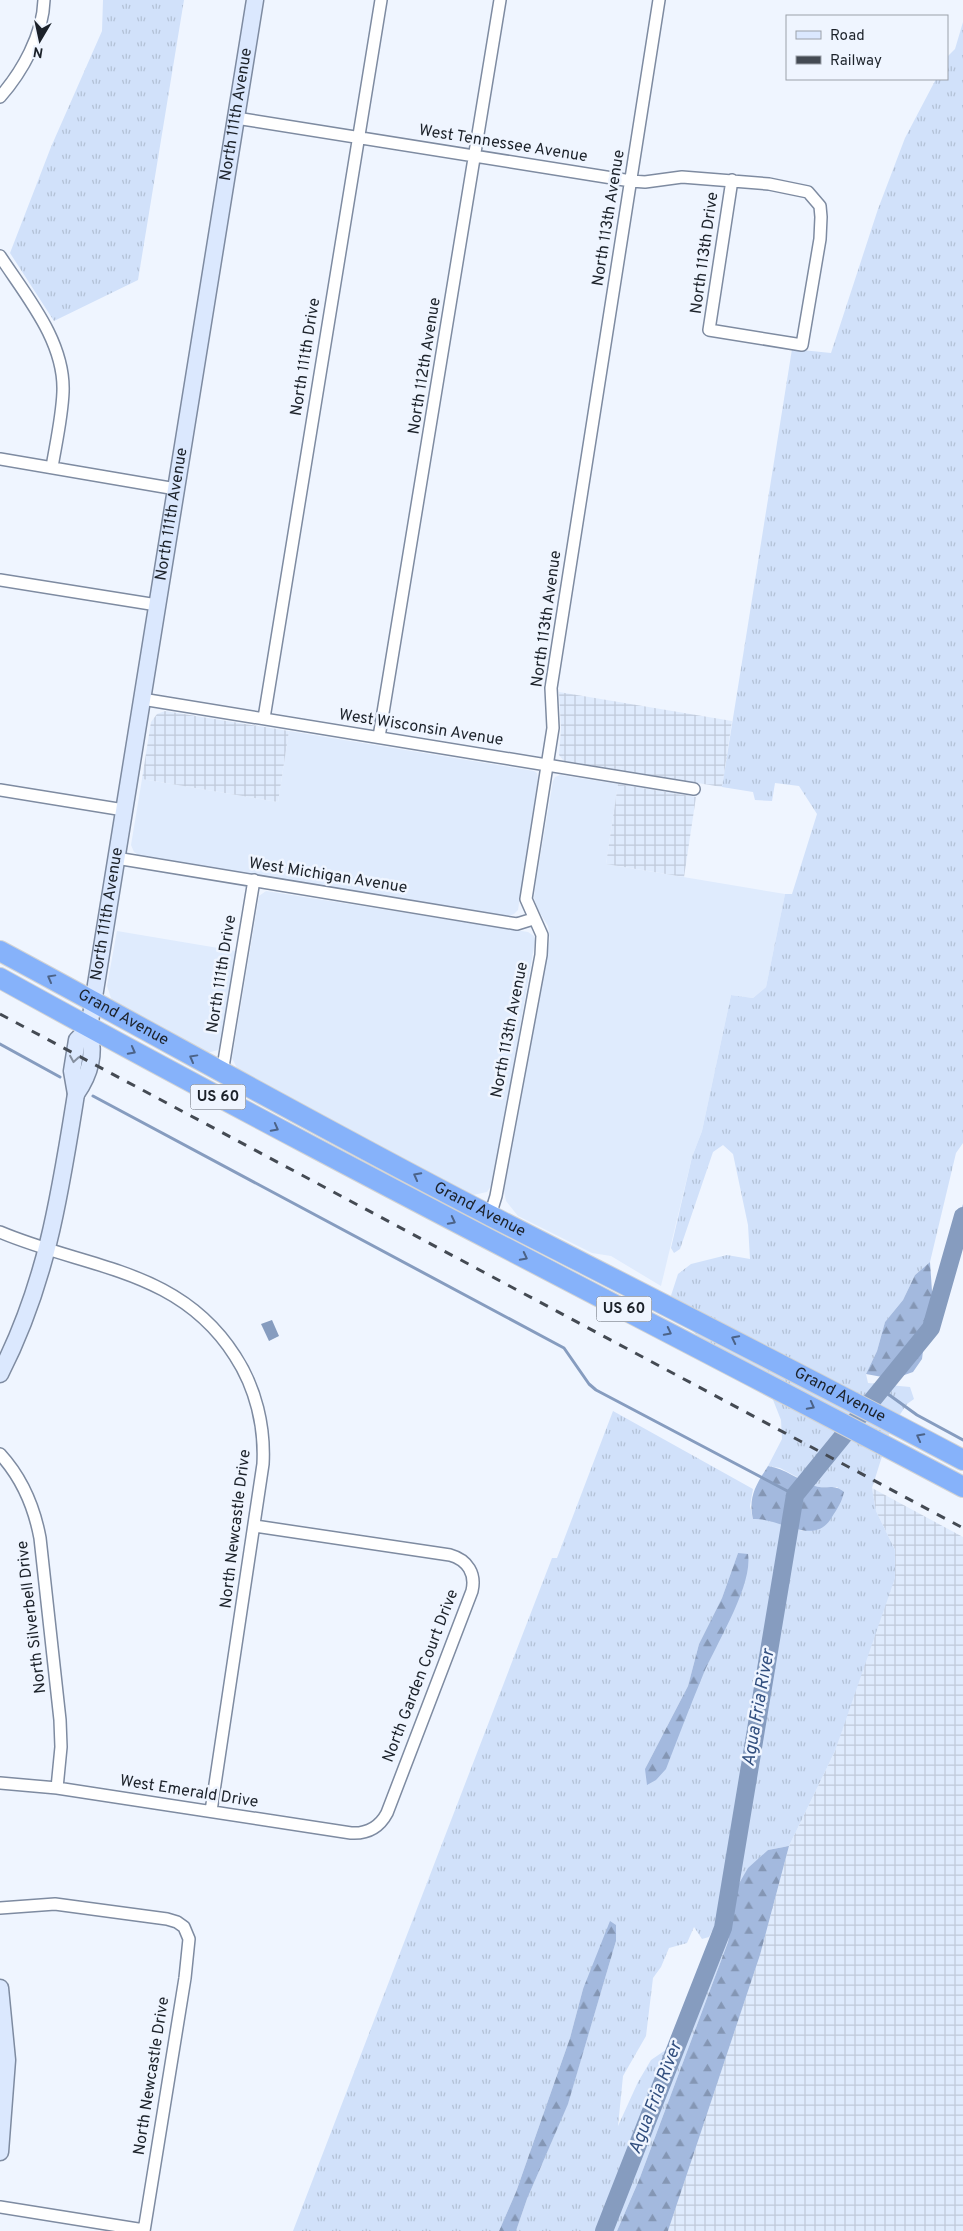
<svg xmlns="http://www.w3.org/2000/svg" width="963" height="2231" font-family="Overpass,sans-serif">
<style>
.built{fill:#dfebfd}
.industrial{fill:url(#industrial-grid)}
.grass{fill:url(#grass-tufts);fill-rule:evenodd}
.forest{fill:url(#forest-firs)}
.water{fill:#869cbf}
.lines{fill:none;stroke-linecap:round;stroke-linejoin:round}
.stream{stroke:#869cbf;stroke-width:3}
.river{stroke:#869cbf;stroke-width:18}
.street-casing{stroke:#7e8ba1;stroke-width:14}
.secondary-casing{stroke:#7e8ba1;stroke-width:19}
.highway-casing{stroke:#d2d3d4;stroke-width:22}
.street{stroke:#fff;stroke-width:11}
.secondary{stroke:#dbe8fe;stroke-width:16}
.highway{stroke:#86b2fa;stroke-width:20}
.rail{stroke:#444a53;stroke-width:3;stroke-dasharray:9 9;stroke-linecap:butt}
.oneway{stroke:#4c6388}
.oneway2{stroke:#858f9f}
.labels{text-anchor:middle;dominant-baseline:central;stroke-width:5;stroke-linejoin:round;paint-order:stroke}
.shield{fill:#eff5ff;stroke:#5b616a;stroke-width:1}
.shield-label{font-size:15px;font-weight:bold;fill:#1c222a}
.street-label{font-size:16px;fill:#1c222a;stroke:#eff5ff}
.water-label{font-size:18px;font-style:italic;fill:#324f7f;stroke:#eff5ff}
</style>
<defs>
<pattern id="industrial-grid" width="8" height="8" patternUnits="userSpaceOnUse" patternTransform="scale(1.25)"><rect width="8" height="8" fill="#dfebfd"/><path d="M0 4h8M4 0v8" fill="none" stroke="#bfc9d9"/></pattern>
<pattern id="grass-tufts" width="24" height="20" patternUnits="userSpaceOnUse" patternTransform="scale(1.25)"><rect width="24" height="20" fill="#d1e1fa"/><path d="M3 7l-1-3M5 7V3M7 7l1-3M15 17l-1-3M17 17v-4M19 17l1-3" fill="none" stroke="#b3c1d6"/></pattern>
<pattern id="forest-firs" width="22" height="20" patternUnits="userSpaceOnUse" patternTransform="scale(1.25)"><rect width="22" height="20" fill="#a3b9de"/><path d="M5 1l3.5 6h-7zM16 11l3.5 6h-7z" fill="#8496b4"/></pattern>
</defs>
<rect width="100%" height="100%" fill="#eff5ff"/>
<path class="built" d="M 289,731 L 534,771 L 537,773 L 538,778 L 518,910 L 514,914 L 509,916 L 139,856 L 134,852 L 131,845 L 142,779 L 278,802 Z
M 560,775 L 618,784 L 606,864 L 785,894 L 766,987 L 753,998 L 731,995 L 702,1131 L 692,1157 L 661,1286 L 611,1256 L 592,1253 L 518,1216 L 506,1201 L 504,1191 L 550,938 L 548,926 L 538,910 L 534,898 L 536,881 L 553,781 L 555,777 Z
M 266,891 L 528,932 L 534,936 L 535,941 L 493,1183 L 487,1192 L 473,1195 L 239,1072 L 232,1058 L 259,896 Z
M 117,931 L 236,951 L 221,1046 L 218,1050 L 207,1053 L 112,1001 L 107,986 Z"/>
<path class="industrial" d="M 559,692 L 732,721 L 722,787 L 564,761 L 559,755 L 561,729 Z
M 165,711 L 289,731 L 278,802 L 142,779 L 151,722 L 157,714 Z
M 618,784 L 696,797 L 684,877 L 606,864 Z
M 872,1488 L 963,1537 L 963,2231 L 668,2231 L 760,1955 L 789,1846 L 835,1751 L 895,1550 L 876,1511 Z"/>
<path class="grass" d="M 103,0 L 184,0 L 138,280 L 54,321 L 10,253 L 51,147 L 102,31 Z
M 963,22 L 963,1143 L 956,1153 L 930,1262 L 915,1275 L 903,1300 L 885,1322 L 877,1351 L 866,1374 L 868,1383 L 910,1387 L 914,1399 L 907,1404 L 891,1428 L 872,1488 L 876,1511 L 895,1550 L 895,1578 L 835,1751 L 789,1846 L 768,1850 L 737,1887 L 728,1942 L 639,2180 L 617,2231 L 516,2231 L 527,2199 L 568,2103 L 616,1941 L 583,1989 L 570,2038 L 516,2192 L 499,2231 L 293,2231 L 552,1558 L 557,1558 L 613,1411 L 753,1489 L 750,1506 L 753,1519 L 764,1518 L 803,1531 L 838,1487 L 816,1487 L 780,1468 L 768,1466 L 782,1439 L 781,1420 L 762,1372 L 698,1336 L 667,1308 L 678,1274 L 691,1264 L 727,1255 L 750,1259 L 748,1225 L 733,1154 L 723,1145 L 713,1152 L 680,1249 L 674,1253 L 671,1248 L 692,1157 L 702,1131 L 731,995 L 753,998 L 766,987 L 785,894 L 792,894 L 817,814 L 799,786 L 775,783 L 772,801 L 755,800 L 753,792 L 722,787 L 792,349 L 831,353 L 878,209 L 905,138 L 936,79 L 947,79 L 947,57 L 955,49 ZM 738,1553 L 742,1590 L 703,1674 L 645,1769 L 688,1686 L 699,1644 L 722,1598 ZM 694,1927 L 702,1939 L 709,1937 L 712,1931 L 724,1936 L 689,2034 L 651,2060 L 638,2082 L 618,2126 L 623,2076 L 646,2036 L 653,1978 L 661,1967 L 669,1948 L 687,1943 Z"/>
<path class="forest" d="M 963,1204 L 963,1245 L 941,1300 L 944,1271 Z
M 930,1262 L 933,1306 L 925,1335 L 922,1359 L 913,1372 L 893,1379 L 866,1374 L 877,1351 L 885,1322 L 903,1300 L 915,1275 Z
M 768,1466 C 786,1469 798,1480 815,1486 C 826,1490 833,1483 844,1492 C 842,1502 837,1509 832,1517 C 814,1548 780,1517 753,1519 C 748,1497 756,1485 768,1466 Z
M 738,1553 L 748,1554 C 753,1586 716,1644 703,1675 C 690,1706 678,1738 666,1769 L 656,1780 L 647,1785 L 645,1769 L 688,1686 L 699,1644 L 722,1598 Z
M 789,1846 L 760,1955 L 668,2231 L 617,2231 L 639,2180 L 728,1942 L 737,1887 L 748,1868 L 768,1850 Z
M 610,1921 L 616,1925 L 616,1941 L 568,2104 L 527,2199 L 516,2231 L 499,2231 L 516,2192 L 570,2038 L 583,1989 Z"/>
<path class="water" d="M 272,1320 L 279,1336 L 269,1341 L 261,1324 Z"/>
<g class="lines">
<path class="stream" d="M 0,1044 L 60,1077
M 93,1096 L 564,1348 L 589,1384 L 596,1390 L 795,1495
M 881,1389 L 917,1415 L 963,1440"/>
<path class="river" d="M 604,2231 L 723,1928 L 795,1495 L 931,1328 L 963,1216"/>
<g class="street-casing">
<path id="street" d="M 0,97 C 22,72 43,35 44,0
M 236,118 L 631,181 L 645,182 L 682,177 L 769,184 L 808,192 L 820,206 L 821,217 L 820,239 L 802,345 L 709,330 L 732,180
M 0,256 C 26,296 65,341 63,392 C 62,417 56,443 52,467
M 0,459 L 176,489
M 0,580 L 157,605
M 142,699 L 694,789
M 264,718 L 381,0
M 379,737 L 500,0
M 0,790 L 124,810
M 116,858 L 517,924 L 533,919
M 222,1073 L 254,880
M 489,1219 L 496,1196 L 541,955 L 542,935 L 526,899 L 553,728 L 551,688 L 659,0
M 0,1232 C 87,1269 179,1268 235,1356 C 256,1388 265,1427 263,1464 L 211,1811
M 0,1454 C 22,1478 34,1506 40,1538 L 60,1720 L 61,1747 L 57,1788
M 0,1783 L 57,1788 L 351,1833 C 367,1834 379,1828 387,1813 L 472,1591 C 476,1574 468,1560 450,1555 L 255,1526
M 0,1908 L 55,1904 L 167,1919 L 177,1922 L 184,1927 L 189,1939 L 185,1978 L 144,2231
M 0,2207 L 144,2230"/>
</g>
<g class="secondary-casing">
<g id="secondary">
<path id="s1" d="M 76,1094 C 91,1073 95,1053 89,1028 L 255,0"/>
<path d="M 0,1374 C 47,1282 60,1194 76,1094 L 72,1071 L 77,1040 L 89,1028"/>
<path d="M 0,1988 L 7,2060 L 0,2152"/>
</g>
</g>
<g class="highway-casing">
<g id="highway">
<path id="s2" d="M 0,951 C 164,1039 326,1131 491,1216 C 649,1297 807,1377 963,1460"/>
<path d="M 0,978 C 318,1154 642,1317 963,1487"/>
</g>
</g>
<use href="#street" class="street"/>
<use href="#secondary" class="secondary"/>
<use href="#highway" class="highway"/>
<path class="rail" d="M 0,1014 L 963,1528"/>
</g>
<defs><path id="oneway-chevron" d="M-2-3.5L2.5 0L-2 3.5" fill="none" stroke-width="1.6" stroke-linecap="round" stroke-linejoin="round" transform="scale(1.25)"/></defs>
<g class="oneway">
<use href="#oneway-chevron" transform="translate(51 978) rotate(-151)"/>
<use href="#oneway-chevron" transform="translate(132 1051) rotate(28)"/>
<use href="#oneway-chevron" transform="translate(193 1058) rotate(-151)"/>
<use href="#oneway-chevron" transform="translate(275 1128) rotate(28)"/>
<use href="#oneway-chevron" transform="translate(417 1176) rotate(-152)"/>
<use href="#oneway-chevron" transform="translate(452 1221) rotate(27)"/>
<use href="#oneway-chevron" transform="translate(524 1257) rotate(27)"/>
<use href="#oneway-chevron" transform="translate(668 1332) rotate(27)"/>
<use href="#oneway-chevron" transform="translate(735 1339) rotate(-153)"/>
<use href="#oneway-chevron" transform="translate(811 1406) rotate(28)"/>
<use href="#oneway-chevron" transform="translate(920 1437) rotate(-152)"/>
</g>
<use class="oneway2" href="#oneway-chevron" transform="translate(74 1059) rotate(99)"/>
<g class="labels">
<g class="shield">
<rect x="190.5" y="1084.5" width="55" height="25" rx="4"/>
<rect x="596.5" y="1296.5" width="55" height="25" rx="4"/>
</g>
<g class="shield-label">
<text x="218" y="1097">US 60</text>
<text x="624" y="1309">US 60</text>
</g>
<g class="street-label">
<text stroke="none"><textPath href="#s1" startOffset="995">North 111th Avenue</textPath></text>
<text transform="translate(503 144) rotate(9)">West Tennessee Avenue</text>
<text transform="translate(609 218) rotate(-81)">North 113th Avenue</text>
<text transform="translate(705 253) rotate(-82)">North 113th Drive</text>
<text transform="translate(306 357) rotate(-81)">North 111th Drive</text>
<text transform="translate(425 366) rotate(-81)">North 112th Avenue</text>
<text stroke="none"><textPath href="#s1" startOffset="590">North 111th Avenue</textPath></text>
<text transform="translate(547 619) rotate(-82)">North 113th Avenue</text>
<text transform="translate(421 728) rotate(9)">West Wisconsin Avenue</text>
<text transform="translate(328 876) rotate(9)">West Michigan Avenue</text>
<text stroke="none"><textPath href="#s1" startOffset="185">North 111th Avenue</textPath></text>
<text transform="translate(222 974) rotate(-81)">North 111th Drive</text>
<text stroke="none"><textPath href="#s2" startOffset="140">Grand Avenue</textPath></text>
<text transform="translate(510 1030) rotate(-79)">North 113th Avenue</text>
<text stroke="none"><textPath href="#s2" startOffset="545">Grand Avenue</textPath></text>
<text stroke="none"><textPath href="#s2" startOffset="950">Grand Avenue</textPath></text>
<text transform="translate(236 1529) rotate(-83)">North Newcastle Drive</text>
<text transform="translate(32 1617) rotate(-97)">North Silverbell Drive</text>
<text transform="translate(421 1676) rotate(-69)">North Garden Court Drive</text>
<text transform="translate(189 1792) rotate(9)">West Emerald Drive</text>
<text transform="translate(152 2076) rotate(-81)">North Newcastle Drive</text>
</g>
<g class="water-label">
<text transform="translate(759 1708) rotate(-80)">Agua Fria River</text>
<text transform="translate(656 2098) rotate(-69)">Agua Fria River</text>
</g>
</g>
<rect x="786" y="15" width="162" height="65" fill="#eff5ff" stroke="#9ba1aa"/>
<rect x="796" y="31" width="25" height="8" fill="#dbe8fe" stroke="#9ba1aa"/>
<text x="830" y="40" font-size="15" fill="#1c222a">Road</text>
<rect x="796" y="56" width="25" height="8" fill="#444a53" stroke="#9ba1aa"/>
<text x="830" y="65" font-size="15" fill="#1c222a">Railway</text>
<g transform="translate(40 40) rotate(189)" stroke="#eff5ff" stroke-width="4" paint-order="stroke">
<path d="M0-4L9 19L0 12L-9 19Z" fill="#1c222a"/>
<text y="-8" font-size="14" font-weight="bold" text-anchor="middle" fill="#1c222a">N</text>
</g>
</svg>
